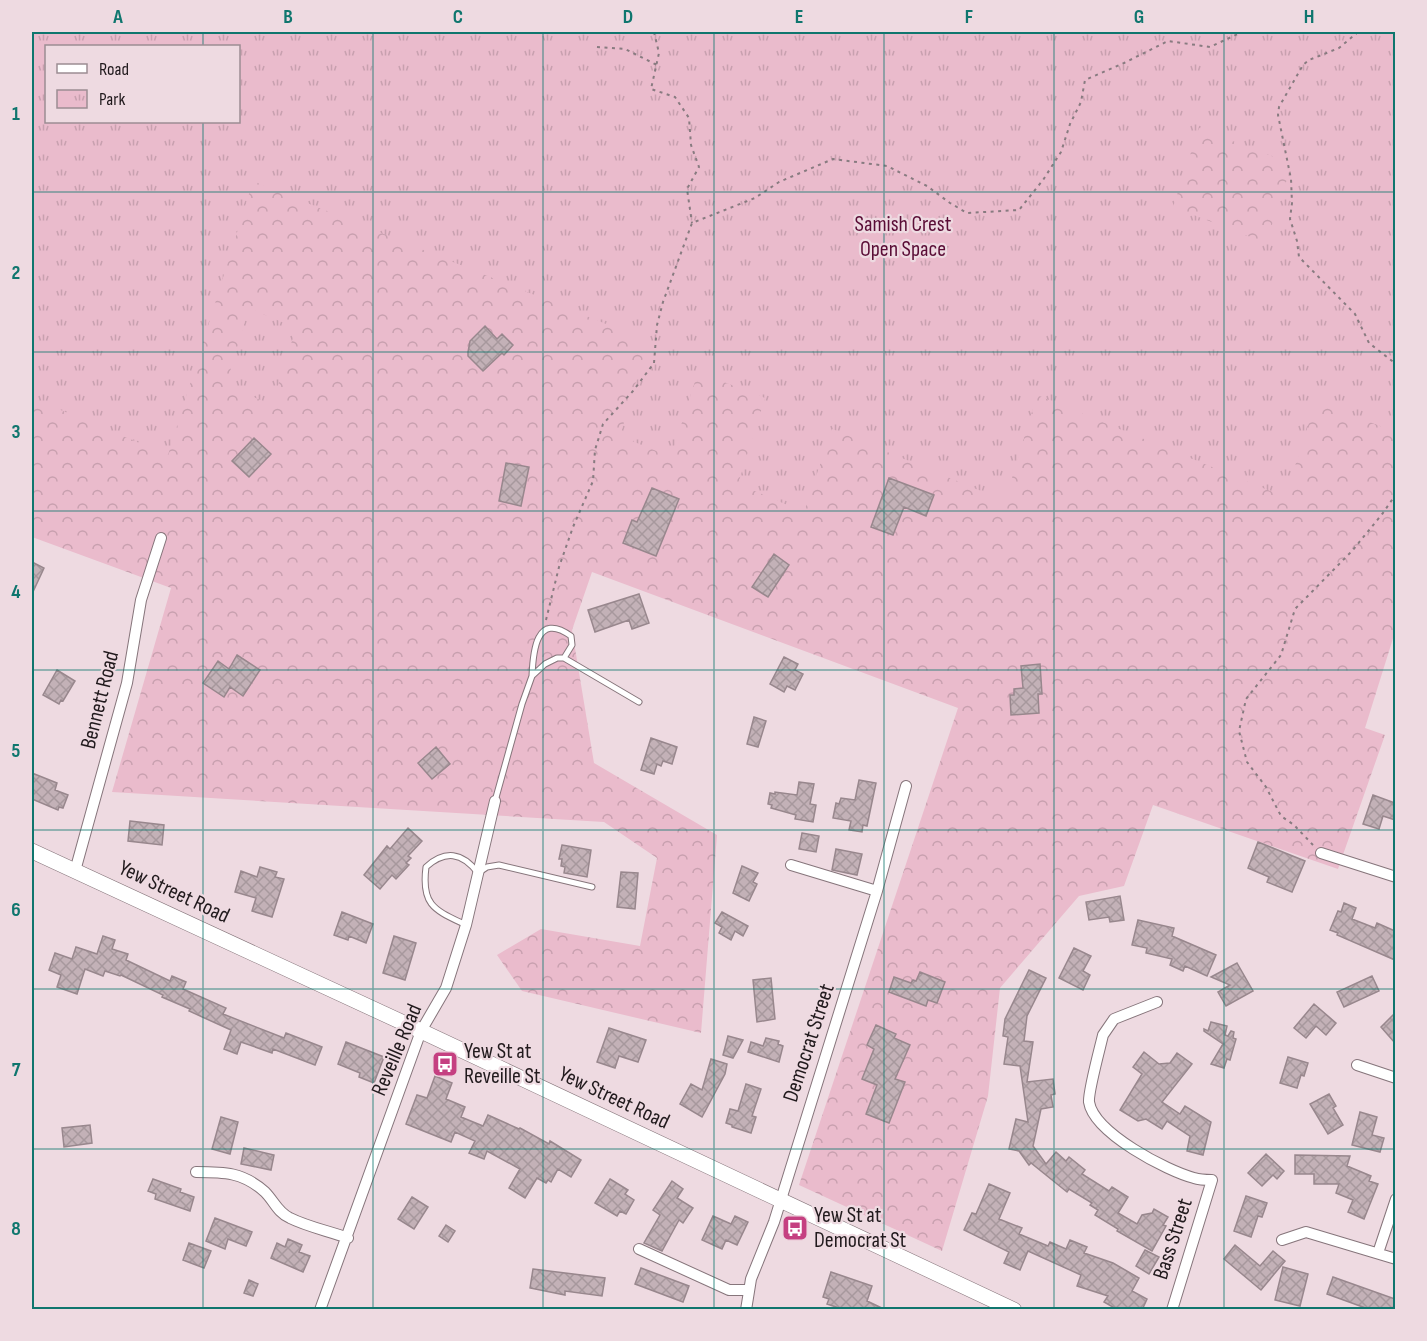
<svg xmlns="http://www.w3.org/2000/svg" width="1427" height="1341" font-family="'Sofia Sans Condensed',sans-serif">
<style>
.forest{fill:url(#forest-crowns);fill-rule:evenodd}
.park{fill:url(#park-tufts);fill-rule:evenodd}
.building{fill:url(#building-cross-hatch);stroke:#98878d;stroke-width:1.5}
.lines{fill:none;stroke-linecap:round;stroke-linejoin:round}
.lane-casing{stroke:#86757b;stroke-width:7}
.street-casing{stroke:#86757b;stroke-width:12}
.secondary-casing{stroke:#86757b;stroke-width:16}
.path{stroke:#887b80;stroke-width:2;stroke-dasharray:3 4.5;stroke-linecap:butt}
.lane{stroke:#fff;stroke-width:5}
.street{stroke:#fff;stroke-width:10}
.secondary{stroke:#fff;stroke-width:15}
.grid{fill:none;stroke:#0f766e;stroke-width:1.5;stroke-opacity:0.55}
.labels{text-anchor:middle;dominant-baseline:central;stroke-width:4.5;stroke-linejoin:round;paint-order:stroke}
.park-label{font-size:22px;fill:#5a0d36;stroke:#eedae1}
.street-label{font-size:22px;fill:#211a1d;stroke:#eedae1}
.poi-label{font-size:22px;fill:#211a1d;stroke:#eedae1;text-anchor:start}
.neatline{fill:none;stroke:#0f766e;stroke-width:2}
.grid-label{font-size:20px;text-anchor:middle;font-weight:bold;fill:#0f766e}
</style>
<defs>
<pattern id="forest-crowns" width="20" height="18" patternUnits="userSpaceOnUse" patternTransform="scale(1.5)"><rect width="20" height="18" fill="#eabbcc"/><path d="M2 6a3 3 0 1 1 6 0M12 15a3 3 0 1 1 6 0" fill="none" stroke="#c8a0af"/></pattern>
<pattern id="park-tufts" width="24" height="20" patternUnits="userSpaceOnUse" patternTransform="scale(1.5)"><rect width="24" height="20" fill="#eabbcc"/><path d="M3 7l-1-3M5 7V3M7 7l1-3M15 17l-1-3M17 17v-4M19 17l1-3" fill="none" stroke="#c8a0af"/></pattern>
<pattern id="building-cross-hatch" width="8" height="8" patternUnits="userSpaceOnUse" patternTransform="scale(1.5)"><rect width="8" height="8" fill="#c3b1b7"/><path d="M0 0l8 8M0 8l8-8" fill="none" stroke="#a7989d"/></pattern>
</defs>
<rect width="100%" height="100%" fill="#eedae1"/>
<path class="forest" d="M 32,32 L 1395,32 L 1395,632 L 1365,728 L 1385,735 L 1338,869 L 1153,805 L 1124,886 L 1079,896 L 1000,988 L 988,1096 L 942,1251 L 799,1185 L 958,708 L 592,572 L 572,630 L 594,763 L 717,835 L 701,1033 L 522,991 L 497,955 L 541,929 L 640,946 L 657,858 L 604,822 L 112,792 L 171,588 L 32,537 ZM 46,46 L 238,46 L 238,122 L 46,122 Z"/>
<path class="park" d="M 32,32 L 1395,32 L 1395,432 L 1316,401 L 1285,497 L 1037,395 L 1005,501 L 832,429 L 804,512 L 738,484 L 765,398 L 698,372 L 671,457 L 620,436 L 648,341 L 253,181 L 168,455 L 32,398 ZM 46,46 L 238,46 L 238,122 L 46,122 ZM 1199,128 L 1292,164 L 1266,243 L 1173,207 Z
M 249,308 L 296,328 L 272,405 L 226,385 Z"/>
<path class="building" d="M 485,326 L 497,339 L 502,334 L 513,345 L 504,355 L 502,353 L 483,371 L 468,356 L 468,352 L 470,341 Z
M 254,438 L 271,454 L 249,477 L 232,461 Z
M 506,463 L 529,467 L 521,506 L 499,501 Z
M 889,478 L 934,495 L 926,516 L 904,507 L 893,535 L 871,527 Z
M 652,488 L 679,499 L 656,556 L 623,543 L 632,520 L 637,522 Z
M 774,554 L 789,565 L 768,597 L 752,587 Z
M 32,562 L 44,568 L 32,594 Z
M 639,594 L 649,623 L 632,629 L 629,620 L 595,632 L 588,610 Z
M 237,655 L 260,670 L 243,696 L 230,687 L 224,697 L 203,683 L 218,661 L 229,669 Z
M 784,657 L 798,664 L 795,670 L 803,674 L 795,690 L 787,686 L 784,692 L 770,684 Z
M 1040,664 L 1042,694 L 1038,694 L 1039,713 L 1011,715 L 1010,695 L 1014,695 L 1014,689 L 1023,688 L 1021,666 Z
M 57,670 L 75,681 L 63,701 L 61,700 L 59,704 L 43,695 Z
M 754,717 L 766,721 L 758,747 L 747,744 Z
M 651,738 L 677,747 L 672,764 L 663,761 L 661,766 L 657,764 L 654,774 L 641,770 Z
M 436,747 L 450,764 L 432,779 L 418,763 Z
M 32,773 L 57,783 L 55,790 L 68,795 L 63,808 L 59,807 L 58,810 L 32,799 Z
M 859,780 L 876,783 L 867,826 L 863,825 L 862,832 L 849,830 L 851,821 L 833,818 L 836,803 L 839,804 L 841,798 L 855,800 Z
M 799,782 L 814,784 L 810,804 L 816,805 L 813,822 L 795,819 L 796,815 L 771,808 L 772,805 L 768,804 L 770,793 L 775,794 L 775,792 L 797,795 Z
M 1373,795 L 1395,803 L 1395,820 L 1383,816 L 1379,829 L 1363,824 Z
M 130,821 L 164,825 L 162,845 L 128,841 Z
M 408,828 L 422,841 L 408,856 L 411,858 L 406,863 L 409,865 L 396,879 L 392,875 L 380,889 L 364,875 L 387,846 L 390,849 Z
M 802,833 L 819,836 L 816,852 L 799,849 Z
M 1258,842 L 1305,861 L 1292,892 L 1267,882 L 1269,877 L 1248,868 Z
M 562,845 L 591,850 L 587,877 L 564,873 L 565,867 L 561,866 L 562,859 L 559,859 Z
M 836,849 L 862,854 L 857,875 L 832,870 Z
M 742,866 L 758,873 L 753,882 L 757,884 L 749,901 L 733,893 Z
M 260,867 L 277,872 L 275,877 L 284,879 L 272,917 L 252,911 L 256,898 L 235,892 L 241,871 L 257,877 Z
M 621,872 L 638,873 L 635,909 L 617,907 Z
M 1120,896 L 1124,920 L 1110,922 L 1109,917 L 1089,920 L 1086,902 Z
M 1344,903 L 1356,908 L 1352,919 L 1375,928 L 1377,923 L 1395,931 L 1395,960 L 1337,935 L 1338,933 L 1330,930 L 1338,911 L 1341,912 Z
M 342,912 L 373,924 L 366,943 L 349,936 L 348,940 L 334,935 Z
M 722,912 L 748,926 L 743,936 L 735,931 L 731,940 L 719,933 L 722,927 L 715,923 Z
M 1138,920 L 1174,928 L 1172,936 L 1216,955 L 1207,976 L 1185,966 L 1183,971 L 1170,965 L 1172,959 L 1146,953 L 1147,948 L 1132,945 Z
M 103,936 L 115,940 L 112,949 L 128,954 L 126,960 L 170,981 L 172,976 L 186,982 L 183,989 L 226,1008 L 223,1014 L 284,1038 L 286,1033 L 322,1047 L 315,1065 L 273,1049 L 272,1053 L 241,1042 L 237,1054 L 224,1049 L 231,1030 L 189,1011 L 190,1009 L 162,997 L 163,995 L 121,975 L 120,976 L 105,971 L 103,976 L 85,969 L 77,994 L 57,987 L 61,975 L 49,970 L 55,953 L 72,959 L 76,947 L 97,954 Z
M 394,936 L 416,943 L 405,980 L 383,973 Z
M 1074,948 L 1091,956 L 1083,971 L 1090,975 L 1083,990 L 1059,978 Z
M 1237,963 L 1253,991 L 1226,1006 L 1218,992 L 1230,985 L 1211,977 Z
M 1029,970 L 1046,978 L 1027,1016 L 1024,1041 L 1033,1042 L 1027,1082 L 1053,1079 L 1055,1094 L 1051,1095 L 1053,1107 L 1041,1109 L 1033,1146 L 1046,1164 L 1056,1152 L 1066,1161 L 1069,1157 L 1085,1170 L 1082,1174 L 1109,1191 L 1112,1187 L 1128,1197 L 1118,1213 L 1137,1224 L 1142,1215 L 1152,1213 L 1154,1209 L 1168,1217 L 1163,1225 L 1166,1226 L 1152,1251 L 1117,1231 L 1118,1229 L 1095,1215 L 1098,1210 L 1090,1205 L 1092,1203 L 1069,1189 L 1067,1192 L 1031,1163 L 1029,1165 L 1019,1151 L 1009,1149 L 1016,1119 L 1028,1122 L 1020,1066 L 1004,1064 L 1008,1037 L 1003,1036 L 1005,1019 Z
M 920,972 L 945,982 L 937,1003 L 928,1000 L 926,1006 L 889,992 L 894,977 L 911,983 L 913,980 L 916,981 Z
M 1372,976 L 1379,991 L 1344,1007 L 1337,992 Z
M 771,978 L 775,1019 L 757,1022 L 753,980 Z
M 1314,1004 L 1336,1023 L 1326,1035 L 1316,1026 L 1306,1038 L 1294,1028 Z
M 1395,1013 L 1395,1043 L 1381,1027 Z
M 1211,1022 L 1227,1026 L 1225,1035 L 1228,1036 L 1231,1031 L 1234,1032 L 1233,1038 L 1236,1039 L 1230,1060 L 1227,1059 L 1224,1068 L 1211,1064 L 1223,1044 L 1204,1031 L 1204,1029 L 1208,1031 Z
M 876,1025 L 896,1034 L 894,1038 L 910,1045 L 895,1079 L 905,1082 L 889,1123 L 866,1114 L 877,1085 L 862,1079 L 874,1049 L 867,1045 Z
M 609,1028 L 646,1040 L 638,1062 L 619,1056 L 615,1068 L 597,1062 Z
M 728,1036 L 743,1040 L 733,1058 L 723,1055 Z
M 766,1038 L 779,1041 L 778,1044 L 783,1046 L 779,1062 L 748,1052 L 751,1042 L 763,1046 Z
M 346,1042 L 384,1057 L 374,1083 L 359,1077 L 360,1073 L 338,1064 Z
M 1144,1052 L 1159,1064 L 1170,1063 L 1177,1053 L 1192,1064 L 1162,1102 L 1180,1114 L 1185,1106 L 1211,1122 L 1203,1155 L 1187,1151 L 1190,1136 L 1167,1121 L 1162,1129 L 1146,1119 L 1138,1121 L 1120,1110 L 1142,1074 L 1133,1067 Z
M 1288,1057 L 1308,1063 L 1304,1076 L 1301,1075 L 1297,1088 L 1280,1083 Z
M 711,1059 L 727,1064 L 725,1074 L 702,1117 L 680,1104 L 691,1084 L 702,1090 Z
M 435,1076 L 452,1083 L 446,1099 L 465,1107 L 461,1117 L 483,1126 L 488,1115 L 519,1129 L 520,1128 L 549,1144 L 550,1141 L 581,1160 L 571,1177 L 558,1169 L 551,1182 L 548,1180 L 546,1183 L 537,1178 L 525,1198 L 509,1188 L 520,1169 L 487,1151 L 484,1159 L 469,1153 L 475,1141 L 455,1132 L 451,1142 L 406,1124 L 417,1095 L 427,1098 Z
M 746,1084 L 761,1089 L 752,1116 L 756,1117 L 751,1133 L 732,1127 L 732,1125 L 726,1123 L 730,1109 L 738,1111 Z
M 1329,1094 L 1336,1106 L 1333,1108 L 1343,1125 L 1328,1134 L 1310,1104 Z
M 1360,1112 L 1377,1117 L 1372,1135 L 1384,1138 L 1380,1152 L 1352,1145 Z
M 221,1117 L 238,1122 L 230,1154 L 212,1149 Z
M 90,1125 L 92,1143 L 64,1147 L 62,1128 Z
M 244,1148 L 274,1155 L 271,1170 L 241,1164 Z
M 1266,1154 L 1284,1171 L 1277,1179 L 1273,1175 L 1262,1186 L 1248,1173 Z
M 1295,1155 L 1350,1156 L 1347,1166 L 1371,1176 L 1369,1181 L 1378,1184 L 1364,1219 L 1348,1212 L 1353,1200 L 1336,1193 L 1339,1184 L 1314,1184 L 1314,1174 L 1295,1174 Z
M 153,1179 L 181,1189 L 180,1192 L 194,1197 L 190,1211 L 155,1199 L 156,1194 L 148,1191 Z
M 610,1179 L 628,1190 L 625,1194 L 634,1200 L 626,1214 L 620,1211 L 617,1216 L 595,1203 Z
M 672,1181 L 683,1189 L 677,1198 L 693,1208 L 683,1223 L 679,1220 L 662,1251 L 644,1243 L 660,1215 L 653,1210 Z
M 989,1184 L 1010,1193 L 999,1219 L 1022,1228 L 1019,1234 L 1048,1246 L 1050,1242 L 1066,1249 L 1070,1240 L 1087,1247 L 1084,1253 L 1113,1263 L 1139,1278 L 1132,1291 L 1147,1299 L 1142,1310 L 1118,1310 L 1104,1302 L 1108,1296 L 1077,1286 L 1081,1275 L 1028,1251 L 1020,1270 L 1004,1263 L 1009,1252 L 964,1230 L 972,1213 L 976,1214 Z
M 1246,1196 L 1267,1203 L 1262,1217 L 1258,1216 L 1251,1237 L 1234,1231 Z
M 412,1197 L 428,1207 L 414,1229 L 398,1219 Z
M 713,1216 L 731,1224 L 735,1216 L 748,1222 L 737,1245 L 726,1240 L 722,1249 L 702,1240 Z
M 215,1218 L 252,1232 L 246,1246 L 228,1239 L 225,1249 L 206,1241 Z
M 446,1225 L 455,1231 L 448,1242 L 439,1236 Z
M 288,1239 L 302,1245 L 299,1252 L 310,1256 L 303,1272 L 271,1258 L 277,1243 L 285,1247 Z
M 189,1243 L 211,1251 L 204,1268 L 183,1260 Z
M 1235,1245 L 1260,1266 L 1273,1251 L 1285,1261 L 1261,1290 L 1224,1259 Z
M 1145,1250 L 1159,1257 L 1149,1274 L 1136,1266 Z
M 1283,1267 L 1308,1274 L 1300,1306 L 1275,1300 Z
M 641,1268 L 689,1286 L 683,1302 L 635,1284 Z
M 533,1269 L 605,1278 L 602,1296 L 565,1291 L 565,1295 L 530,1288 Z
M 831,1272 L 872,1286 L 867,1301 L 886,1310 L 845,1310 L 827,1304 L 829,1299 L 823,1297 Z
M 1333,1277 L 1395,1299 L 1395,1310 L 1371,1310 L 1327,1294 Z
M 249,1280 L 258,1284 L 253,1296 L 244,1293 Z"/>
<g class="lines">
<g class="lane-casing">
<path id="lane" d="M 532,676 C 533,652 536,611 571,636 L 572,645 L 564,658
M 495,801 L 522,704 L 532,676 L 545,664 L 557,658 L 564,658 L 639,702
M 466,925 C 435,910 421,906 426,867 C 445,850 462,852 478,873 L 487,867 L 499,865 L 592,887"/>
</g>
<g class="street-casing">
<path id="street" d="M 1321,853 L 1396,877
M 791,865 L 877,891
M 75,871 L 127,683 L 141,600 L 161,538
M 1157,1002 L 1114,1019 L 1103,1035 C 1100,1048 1088,1092 1089,1102 C 1094,1133 1167,1171 1194,1178 C 1200,1180 1206,1180 1212,1180 L 1172,1310
M 1357,1065 L 1396,1078
M 196,1172 C 224,1172 243,1172 265,1192 C 274,1201 278,1213 290,1218 C 308,1227 329,1231 348,1238
M 1282,1240 L 1306,1232 L 1396,1259
M 639,1249 L 729,1290 L 749,1290
M 1378,1253 L 1396,1199
M 320,1310 L 421,1031 L 446,988 L 466,925 L 495,801
M 746,1310 L 751,1279 L 774,1222 L 877,891 L 906,786"/>
</g>
<g class="secondary-casing">
<path id="secondary" d="M 32,851 L 421,1031 L 1014,1310"/>
</g>
<path class="path" d="M 654,32 L 659,53 L 651,89 L 675,97 L 689,118 L 691,145 L 699,167 L 687,189 L 692,223
M 1358,32 L 1339,48 L 1309,60 L 1303,65 L 1279,107 L 1278,115 L 1291,179 L 1292,203 L 1290,219 L 1297,241 L 1299,257 L 1355,314 L 1369,343 L 1396,364
M 597,47 L 625,49 L 657,65
M 546,620 L 559,567 L 573,527 L 593,481 L 595,450 L 603,424 L 633,391 L 654,363 L 657,325 L 663,302 L 692,223 L 755,198 L 779,182 L 833,159 L 887,166 L 927,186 L 950,203 L 967,213 L 1019,210 L 1043,180 L 1061,152 L 1070,124 L 1081,102 L 1085,80 L 1124,63 L 1168,41 L 1210,47 L 1242,32
M 1313,845 L 1294,825 L 1281,816 L 1266,787 L 1247,762 L 1239,731 L 1246,699 L 1281,655 L 1295,609 L 1352,551 L 1383,513 L 1396,494"/>
<use href="#lane" class="lane"/>
<use href="#street" class="street"/>
<use href="#secondary" class="secondary"/>
</g>
<path class="grid" d="M 203,32 L 203,46M 373,32 L 373,1310M 543,32 L 543,1310M 714,32 L 714,1310M 884,32 L 884,1310M 1054,32 L 1054,1310M 1224,32 L 1224,1310M 203,122 L 203,1310M 32,192 L 1396,192M 32,352 L 1396,352M 32,511 L 1396,511M 32,670 L 1396,670M 32,830 L 1396,830M 32,989 L 1396,989M 32,1149 L 1396,1149"/>
<defs>
<g id="bus-square" transform="scale(1.35)"><rect x="-9" y="-9" width="18" height="18" rx="4" fill="#c54081" stroke="#eedae1"/><path d="M-5-6H5V4H4V6H2V4H-2V6H-4V4H-5ZM-3.5-4V0h7V-4ZM-3.5 1.2v1.5H-2V1.2ZM2 1.2v1.5H3.5V1.2Z" fill="#fff"/></g>
</defs>
<g fill-rule="evenodd">
<use href="#bus-square" x="445" y="1064"/>
<use href="#bus-square" x="795" y="1228"/>
</g>
<g class="labels">
<g class="park-label">
<text x="903" y="224">Samish Crest<tspan x="903" dy="25">Open Space</tspan></text>
</g>
<g class="street-label">
<text transform="translate(100 700) rotate(-76)">Bennett Road</text>
<text transform="translate(174 892) rotate(25)">Yew Street Road</text>
<text transform="translate(809 1043) rotate(-72)">Democrat Street</text>
<text transform="translate(397 1050) rotate(-67)">Reveille Road</text>
<text transform="translate(614 1098) rotate(25)">Yew Street Road</text>
<text transform="translate(1173 1239) rotate(-72)">Bass Street</text>
</g>
<g class="poi-label">
<text x="464" y="1051">Yew St at<tspan x="464" dy="25">Reveille St</tspan></text>
<text x="814" y="1215">Yew St at<tspan x="814" dy="25">Democrat St</tspan></text>
</g>
</g>
<rect width="1427" height="1341" fill="none" stroke="#eedae1" stroke-width="66"/>
<rect x="45" y="45" width="195" height="78" fill="#eedae1" stroke="#9c8d93" stroke-width="1.5"/>
<rect x="57" y="64" width="30" height="9" fill="#ffffff" stroke="#9c8d93" stroke-width="1.5"/>
<text x="99" y="75" font-size="18" fill="#211a1d">Road</text>
<rect x="57" y="90" width="30" height="18" fill="url(#park-tufts)" stroke="#9c8d93" stroke-width="1.5"/>
<text x="99" y="105" font-size="18" fill="#211a1d">Park</text>
<rect x="33" y="33" width="1361" height="1275" class="neatline"/>
<g class="grid-label">
<text x="118" y="23">A</text>
<text x="288" y="23">B</text>
<text x="458" y="23">C</text>
<text x="628" y="23">D</text>
<text x="799" y="23">E</text>
<text x="969" y="23">F</text>
<text x="1139" y="23">G</text>
<text x="1309" y="23">H</text>
<text x="16" y="120">1</text>
<text x="16" y="279">2</text>
<text x="16" y="438">3</text>
<text x="16" y="598">4</text>
<text x="16" y="757">5</text>
<text x="16" y="916">6</text>
<text x="16" y="1076">7</text>
<text x="16" y="1235">8</text>
</g>
</svg>
